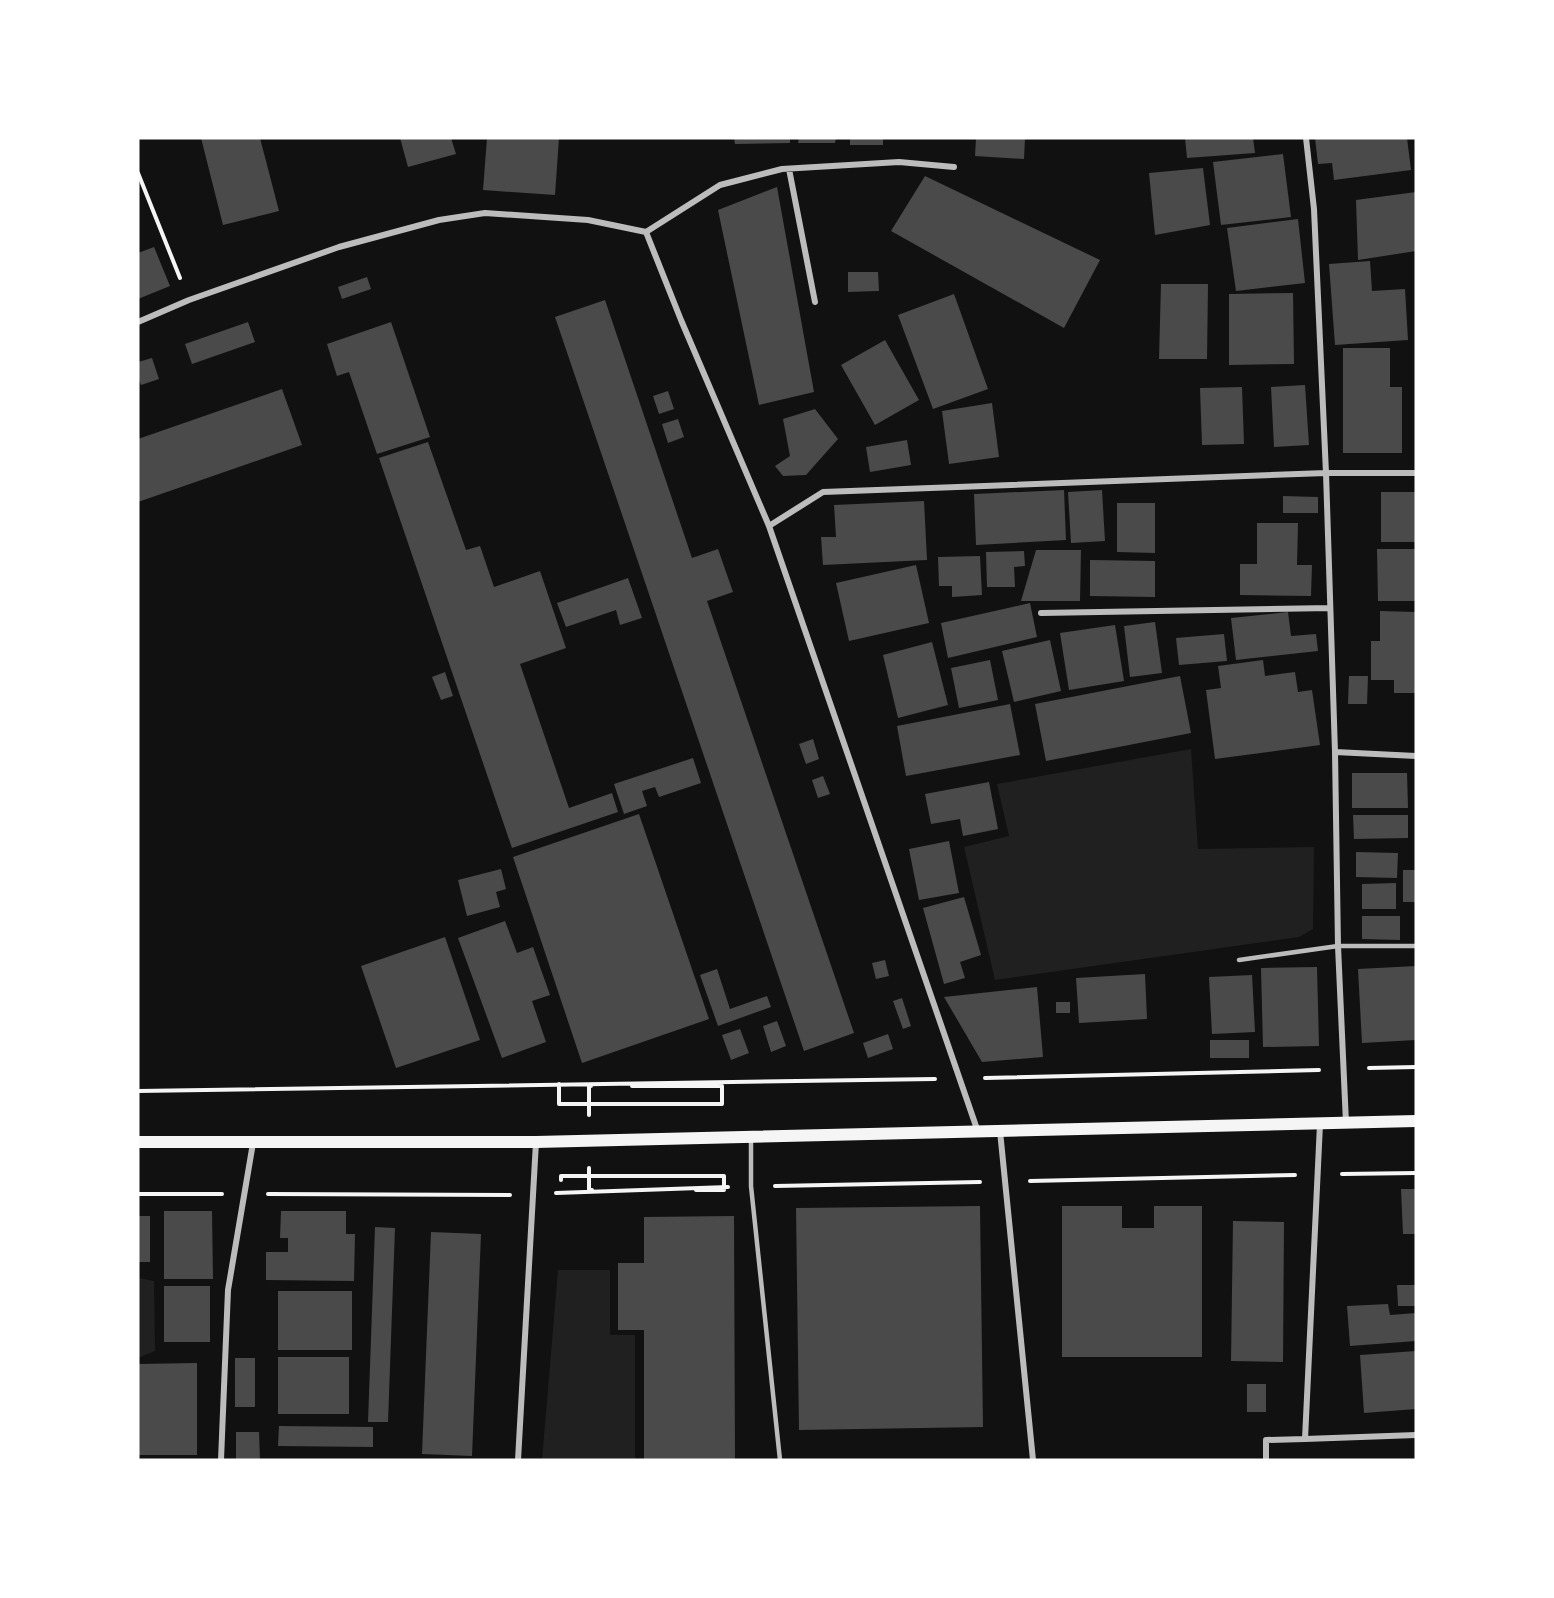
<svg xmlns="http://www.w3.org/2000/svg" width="1554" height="1598" font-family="Figtree,sans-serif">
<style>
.green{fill:#202020}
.building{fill:#4a4a4a}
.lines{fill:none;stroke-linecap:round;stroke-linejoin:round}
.path{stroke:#f5f5f5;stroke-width:4}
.service{stroke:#bcbcbc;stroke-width:4.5}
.minor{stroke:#bcbcbc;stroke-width:6}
.secondary{stroke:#f5f5f5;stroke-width:12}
</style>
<rect width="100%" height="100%" fill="#111"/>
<path class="green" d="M 1191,749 L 1198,849 L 1314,847 L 1313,929 L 1299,937 L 995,980 L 964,847 L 1009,836 L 997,784 Z
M 558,1270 L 610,1270 L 610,1335 L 635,1335 L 635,1460 L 542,1460 Z
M 138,1278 L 154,1281 L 155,1351 L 138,1358 Z"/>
<path class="building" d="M 201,138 L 260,138 L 279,211 L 223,225 Z
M 400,138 L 451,138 L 456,154 L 408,167 Z
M 487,138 L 559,138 L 555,195 L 483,190 Z
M 734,138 L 790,138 L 790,143 L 735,144 Z
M 799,138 L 836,138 L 835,143 L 798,143 Z
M 850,138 L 883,138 L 883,145 L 850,145 Z
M 976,138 L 1025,138 L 1024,159 L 975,156 Z
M 1185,138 L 1253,138 L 1255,153 L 1187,158 Z
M 1315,138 L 1407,138 L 1411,170 L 1334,180 L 1332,163 L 1318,164 Z
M 1283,154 L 1291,217 L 1221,225 L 1213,162 Z
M 1203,168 L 1210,225 L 1155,235 L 1149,173 Z
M 925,176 L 1100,260 L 1064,328 L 891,231 Z
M 777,187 L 814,392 L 759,405 L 718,210 Z
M 1416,192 L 1416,251 L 1358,260 L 1356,200 Z
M 1298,219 L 1305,283 L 1236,291 L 1227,228 Z
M 154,247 L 170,286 L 138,299 L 138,253 Z
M 1370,261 L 1372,291 L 1405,289 L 1408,340 L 1335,345 L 1329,264 Z
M 848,272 L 878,272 L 879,291 L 848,292 Z
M 367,277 L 371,289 L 342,299 L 338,287 Z
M 1161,284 L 1208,284 L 1207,359 L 1159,359 Z
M 1293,293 L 1294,364 L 1229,365 L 1229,294 Z
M 954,294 L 988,389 L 933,409 L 898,315 Z
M 605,300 L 692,558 L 718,549 L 733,592 L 707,601 L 854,1033 L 804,1051 L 555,317 Z
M 248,322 L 255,342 L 192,364 L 185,344 Z
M 391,322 L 430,437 L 377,454 L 349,372 L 337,376 L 327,344 Z
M 885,340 L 919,400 L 875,425 L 841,365 Z
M 1343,348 L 1390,348 L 1390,387 L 1402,387 L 1402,453 L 1343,453 Z
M 152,358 L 159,379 L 141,385 L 138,378 L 138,362 Z
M 1305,385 L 1309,445 L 1274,447 L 1271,387 Z
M 1242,387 L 1244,444 L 1202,445 L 1200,388 Z
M 282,389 L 302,445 L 138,502 L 138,439 Z
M 668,391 L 674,409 L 659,414 L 653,396 Z
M 992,403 L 999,457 L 949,464 L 942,411 Z
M 815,409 L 838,439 L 806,475 L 783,476 L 775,466 L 790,456 L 783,419 Z
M 678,419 L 684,437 L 668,443 L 662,424 Z
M 907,440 L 911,465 L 870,472 L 866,447 Z
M 428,442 L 466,550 L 480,546 L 494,587 L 540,571 L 566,648 L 520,664 L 569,808 L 612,793 L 618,812 L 512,848 L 379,458 Z
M 1064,490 L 1066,540 L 976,545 L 974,494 Z
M 1102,490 L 1105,541 L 1071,543 L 1068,492 Z
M 1381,492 L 1416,492 L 1416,542 L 1381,542 Z
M 1283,496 L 1318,497 L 1318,513 L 1283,513 Z
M 924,501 L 927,560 L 823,565 L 821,537 L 836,537 L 834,505 Z
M 1117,503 L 1155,503 L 1155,553 L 1117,552 Z
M 1257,523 L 1298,523 L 1297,565 L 1312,565 L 1311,596 L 1240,595 L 1240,564 L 1257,564 Z
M 1377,549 L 1416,549 L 1416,601 L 1378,601 Z
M 1036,550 L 1081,550 L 1080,601 L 1021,601 Z
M 1024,551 L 1025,566 L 1014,567 L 1015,587 L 987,587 L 986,552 Z
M 980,556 L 982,595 L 952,597 L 952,586 L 939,586 L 938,557 Z
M 1090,560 L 1155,561 L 1155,597 L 1090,596 Z
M 916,565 L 929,623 L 849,641 L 836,583 Z
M 628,578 L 642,618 L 620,625 L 616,610 L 566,627 L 557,603 Z
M 1030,603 L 1037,637 L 948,658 L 941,623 Z
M 1380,611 L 1416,612 L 1416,693 L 1394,693 L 1394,680 L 1371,680 L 1371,641 L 1380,641 Z
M 1288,612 L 1291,636 L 1316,634 L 1318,651 L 1236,660 L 1231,618 Z
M 1155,622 L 1162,673 L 1130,677 L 1124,626 Z
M 1115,625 L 1124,681 L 1069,690 L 1060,633 Z
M 1224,634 L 1227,661 L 1179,665 L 1176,638 Z
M 1050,640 L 1061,691 L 1014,702 L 1002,651 Z
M 932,642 L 948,705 L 898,718 L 883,655 Z
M 990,660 L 998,700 L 959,708 L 951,668 Z
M 1263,660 L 1265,676 L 1295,672 L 1298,692 L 1312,690 L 1320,745 L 1215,759 L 1206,690 L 1221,688 L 1218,666 Z
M 445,672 L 453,696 L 441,700 L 432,677 Z
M 1180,676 L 1191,733 L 1046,761 L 1035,704 Z
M 1349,676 L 1368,676 L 1367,704 L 1348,704 Z
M 1010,704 L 1020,755 L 906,776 L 897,726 Z
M 813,739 L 819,759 L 806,764 L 799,744 Z
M 693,758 L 701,783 L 659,797 L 655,787 L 642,791 L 647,806 L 624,814 L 614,784 Z
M 1352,773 L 1407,773 L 1408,808 L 1352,808 Z
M 823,776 L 830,794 L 818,798 L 812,780 Z
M 989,782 L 998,829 L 963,836 L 960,819 L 931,824 L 925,794 Z
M 639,814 L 709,1019 L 582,1063 L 513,857 Z
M 1353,815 L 1408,815 L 1408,838 L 1354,839 Z
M 949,841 L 959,893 L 919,900 L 909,849 Z
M 1356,852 L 1398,853 L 1397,878 L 1356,877 Z
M 501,869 L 506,889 L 496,892 L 500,907 L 467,916 L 458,880 Z
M 1403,870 L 1416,870 L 1416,902 L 1403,902 Z
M 1396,883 L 1396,909 L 1362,909 L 1362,884 Z
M 964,897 L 981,955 L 960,962 L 965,978 L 944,984 L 923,908 Z
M 1362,916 L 1400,916 L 1400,940 L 1362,939 Z
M 505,921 L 517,953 L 533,947 L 550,995 L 532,1001 L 546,1042 L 502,1058 L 458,938 Z
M 445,937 L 480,1040 L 396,1068 L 361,966 Z
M 885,960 L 889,976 L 876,979 L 872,963 Z
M 1416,966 L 1416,1040 L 1362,1043 L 1358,969 Z
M 1317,967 L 1319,1046 L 1263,1047 L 1261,968 Z
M 717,969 L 730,1009 L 767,996 L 771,1007 L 718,1026 L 700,975 Z
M 1145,974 L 1147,1019 L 1079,1023 L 1076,978 Z
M 1252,975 L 1255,1032 L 1212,1034 L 1209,977 Z
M 1037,987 L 1043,1057 L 982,1062 L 944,997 Z
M 902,998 L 911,1026 L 903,1029 L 893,1001 Z
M 1056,1002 L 1070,1002 L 1070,1013 L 1056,1013 Z
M 777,1021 L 786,1046 L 771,1052 L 763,1026 Z
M 740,1029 L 749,1053 L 731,1060 L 722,1035 Z
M 888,1034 L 893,1049 L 868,1058 L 863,1043 Z
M 1210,1040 L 1249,1040 L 1249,1058 L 1210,1058 Z
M 1401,1189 L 1416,1189 L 1416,1234 L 1403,1234 Z
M 980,1206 L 983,1427 L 799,1430 L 796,1208 Z
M 1062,1206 L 1122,1206 L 1122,1228 L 1154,1228 L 1154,1206 L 1202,1206 L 1202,1357 L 1062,1357 Z
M 164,1211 L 212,1211 L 213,1279 L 164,1279 Z
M 281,1211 L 346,1211 L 346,1234 L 355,1234 L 354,1281 L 266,1280 L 266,1252 L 288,1252 L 288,1238 L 280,1238 Z
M 138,1216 L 150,1216 L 150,1262 L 138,1262 Z
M 734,1216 L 735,1460 L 644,1460 L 644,1330 L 618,1330 L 618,1263 L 644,1263 L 644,1217 Z
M 1233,1221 L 1284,1222 L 1283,1362 L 1231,1361 Z
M 375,1227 L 395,1228 L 388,1422 L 368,1422 Z
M 431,1232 L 481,1234 L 472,1456 L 422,1454 Z
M 1397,1285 L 1416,1285 L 1416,1306 L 1398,1306 Z
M 164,1286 L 210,1286 L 210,1342 L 164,1342 Z
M 278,1291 L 352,1291 L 352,1350 L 278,1350 Z
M 1388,1304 L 1390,1315 L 1416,1313 L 1416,1341 L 1350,1346 L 1347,1306 Z
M 1416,1351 L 1416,1409 L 1364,1413 L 1360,1355 Z
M 278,1357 L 349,1357 L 349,1414 L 278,1414 Z
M 235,1358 L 255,1358 L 255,1407 L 235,1407 Z
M 197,1363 L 197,1455 L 138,1455 L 138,1364 Z
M 1247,1384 L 1266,1384 L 1266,1412 L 1247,1412 Z
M 279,1426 L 373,1427 L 373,1447 L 278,1446 Z
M 236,1432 L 259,1432 L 260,1460 L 236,1460 Z"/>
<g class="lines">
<path class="path" d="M 138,173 L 180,278
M 1369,1068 L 1416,1067
M 985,1078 L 1319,1070
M 559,1084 L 559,1104 L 722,1104 L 722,1086 L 632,1086
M 138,1091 L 935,1079
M 589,1115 L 589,1086 L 591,1086
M 589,1168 L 589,1190 L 592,1190
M 1342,1174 L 1416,1173
M 561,1180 L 561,1176 L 724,1176 L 724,1190 L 696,1190
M 1030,1181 L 1295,1175
M 775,1186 L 980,1182
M 556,1193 L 728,1187
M 138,1194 L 222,1194
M 268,1194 L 510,1195"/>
<path class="service" d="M 1239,960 L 1338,946 L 1416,946
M 751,1137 L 751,1186 L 780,1460"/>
<path class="minor" d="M 1306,138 L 1314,209 L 1326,473 L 1335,752 L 1416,756
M 789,169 L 815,302
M 646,232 L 720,185 L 782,169 L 899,162 L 954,167
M 138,322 L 189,300 L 339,247 L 439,220 L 485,213 L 588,220 L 646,232 L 681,320 L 769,526 L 978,1132
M 769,526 L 823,492 L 1326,473 L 1416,473
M 1041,613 L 1330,608
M 1335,752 L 1338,946 L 1346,1123
M 1000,1131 L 1033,1460
M 1305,1439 L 1416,1435
M 221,1460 L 228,1290 L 253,1143
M 518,1460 L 536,1142
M 1266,1460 L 1266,1440 L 1305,1439 L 1320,1124"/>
<path class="secondary" d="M 138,1142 L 536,1142 L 1416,1121"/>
</g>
<rect width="1554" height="1598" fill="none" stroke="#ffffff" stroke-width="279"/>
</svg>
